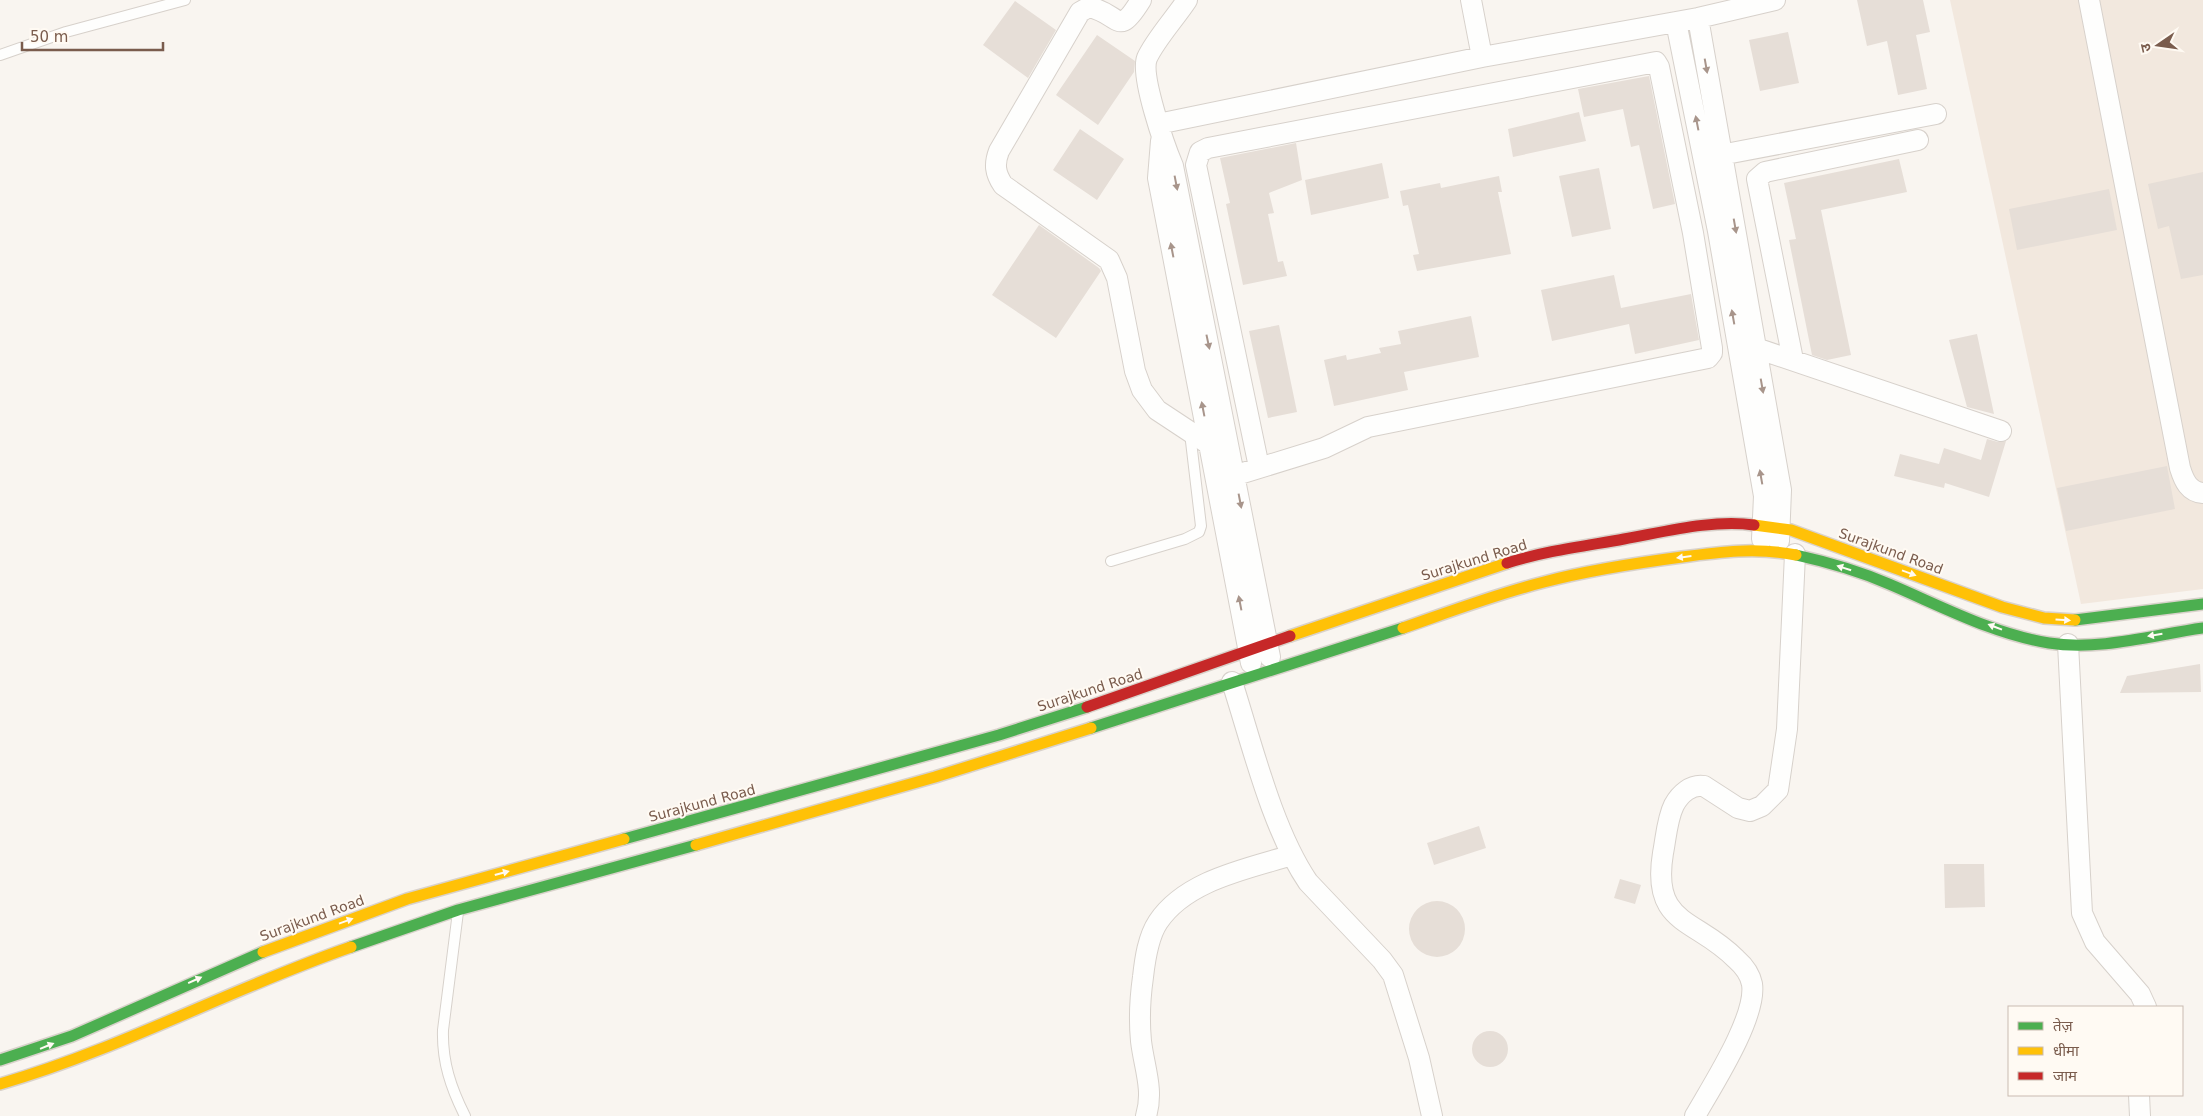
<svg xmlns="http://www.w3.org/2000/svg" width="2203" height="1116" font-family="'DejaVu Sans','Noto Sans Devanagari',sans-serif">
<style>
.residential{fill:#f2e8de}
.building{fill:#e6ded7}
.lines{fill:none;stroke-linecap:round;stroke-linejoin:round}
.lane-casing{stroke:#d7d1cb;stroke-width:12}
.street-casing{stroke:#d7d1cb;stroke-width:22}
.fast-casing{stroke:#d9d2cb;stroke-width:14}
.slow-casing{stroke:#d9d2cb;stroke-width:14}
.jam-casing{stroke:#d9d2cb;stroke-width:14}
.lane{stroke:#fefefd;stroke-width:10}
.street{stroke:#fefefd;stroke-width:20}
.fast{stroke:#4caf50;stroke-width:11}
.slow{stroke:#ffc107;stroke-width:11}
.jam{stroke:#c62828;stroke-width:11}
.oneway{fill:#a8958b}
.oneway2{fill:#fffaf3}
.labels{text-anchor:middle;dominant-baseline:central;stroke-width:4;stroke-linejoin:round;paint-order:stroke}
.street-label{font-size:14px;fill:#7a5c4d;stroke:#fffaf3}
</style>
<rect width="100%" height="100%" fill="#f9f5f0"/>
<path class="residential" d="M 1950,0 L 2203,0 L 2203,589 L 2081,604 Z"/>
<path class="building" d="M 1857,0 L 1923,0 L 1930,32 L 1916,35 L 1927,89 L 1898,95 L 1887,41 L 1867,46 Z
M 1015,1 L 1056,30 L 1028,78 L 983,45 Z
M 1788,32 L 1799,83 L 1760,91 L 1749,40 Z
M 1097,35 L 1135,61 L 1134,72 L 1098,125 L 1056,95 Z
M 1649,76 L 1675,204 L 1653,209 L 1639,145 L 1631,147 L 1623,109 L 1584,117 L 1578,89 Z
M 1579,112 L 1586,141 L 1513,157 L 1508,129 Z
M 1080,129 L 1124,159 L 1097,200 L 1053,170 Z
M 1296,143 L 1302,180 L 1269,193 L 1274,213 L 1268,214 L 1278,262 L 1283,261 L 1287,276 L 1243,285 L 1226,204 L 1230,203 L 1220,158 Z
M 1899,159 L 1907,192 L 1821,210 L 1851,355 L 1827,360 L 1812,355 L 1789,240 L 1796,239 L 1784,183 Z
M 1382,163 L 1389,198 L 1311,215 L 1305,180 Z
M 1599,168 L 1611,229 L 1572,237 L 1559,176 Z
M 2203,172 L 2203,275 L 2181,279 L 2169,226 L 2158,229 L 2148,184 Z
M 1499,176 L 1502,192 L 1498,192 L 1511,254 L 1417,271 L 1413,255 L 1419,254 L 1408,205 L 1403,206 L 1400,191 L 1440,183 L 1441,188 Z
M 2109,189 L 2117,230 L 2017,250 L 2009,209 Z
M 1039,225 L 1099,268 L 1101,271 L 1056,338 L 992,295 Z
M 1614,275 L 1621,308 L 1691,294 L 1699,340 L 1635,354 L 1629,324 L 1552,341 L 1541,290 Z
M 1471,316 L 1479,357 L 1404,372 L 1408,390 L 1334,406 L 1324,360 L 1346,355 L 1347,360 L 1381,353 L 1379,348 L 1401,344 L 1398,331 Z
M 1279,325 L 1297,412 L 1268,418 L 1249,331 Z
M 1977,334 L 1994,414 L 1967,407 L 1949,340 Z
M 1987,439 L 1998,442 L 2006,441 L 1989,497 L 1945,483 L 1944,488 L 1894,476 L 1900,454 L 1939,464 L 1944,448 L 1981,460 Z
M 2167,466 L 2175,509 L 2066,531 L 2057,488 Z
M 2200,664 L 2201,692 L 2120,693 L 2127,676 Z
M 1479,826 L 1486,848 L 1434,865 L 1427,843 Z
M 1944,864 L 1984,864 L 1985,907 L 1945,908 Z
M 1620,879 L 1641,885 L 1635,904 L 1614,898 Z
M1409 929a28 28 0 1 1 56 0a28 28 0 1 1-56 0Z
M1472 1049a18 18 0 1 1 36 0a18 18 0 1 1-36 0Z"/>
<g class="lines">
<g class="lane-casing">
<path id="lane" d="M 0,55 L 66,32 L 185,0
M 1111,561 L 1185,539 L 1199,532 L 1201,526 L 1190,433
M 458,912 L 443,1030 C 442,1062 451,1088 465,1116"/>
</g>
<g class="street-casing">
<path id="street" d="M 1141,0 C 1117,39 1121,14 1089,7 L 1080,12 L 999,151 C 994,164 995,173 1003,185 L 1109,260 L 1117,278 L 1135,371 L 1142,390 L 1157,410 L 1210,445
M 1187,0 C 1176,17 1155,40 1147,58 C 1140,76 1165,147 1173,166 L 1270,657
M 1471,0 L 1482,57
M 2089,0 L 2180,468 C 2184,481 2189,492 2203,493
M 1698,18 L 1781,490 L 1779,541
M 1676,22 L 1718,231 L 1764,496 L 1762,539
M 1158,124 L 1482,57 L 1698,18 L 1775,0
M 1161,141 L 1158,178 L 1251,663
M 1710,157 L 1936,114
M 1744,344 L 2001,431
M 1793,360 L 1757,179 L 1765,172 L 1918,140
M 1217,481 L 1324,448 L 1368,427 L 1708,358 L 1712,353 L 1712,348 L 1693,233 L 1659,67 L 1656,62 L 1208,148 L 1200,152 L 1196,165 L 1259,467
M 2068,644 L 2082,913 L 2095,942 L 2140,994 L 2146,1007
M 1232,682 C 1252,744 1272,829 1308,882 L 1382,960 L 1393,975 L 1419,1058 L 1432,1116
M 2139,1095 L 2140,1116
M 1146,1116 C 1154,1090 1144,1067 1141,1041 C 1139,1020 1140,998 1143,977 C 1145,959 1148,937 1158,922 C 1186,880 1247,869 1292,855
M 1695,1116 C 1712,1086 1757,1017 1752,984 C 1750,974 1744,966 1736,959 C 1696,918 1651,926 1663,853 C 1666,838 1667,819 1674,805 C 1680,794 1691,784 1704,786 L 1738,808 L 1750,811 L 1762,806 L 1778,790 L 1787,729 L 1795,554"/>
</g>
<g class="fast-casing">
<path id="fast" d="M 1796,555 C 1828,562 1859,571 1889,584 C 1941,606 1993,634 2049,643 C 2099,651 2153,635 2203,628
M 2075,620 L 2203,604
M 1091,728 L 1403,628
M 624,839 L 999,735 L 1087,707
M 351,947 L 458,910 L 696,845
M 0,1060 L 72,1036 L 263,952"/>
</g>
<g class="slow-casing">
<path id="slow" d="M 1754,525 L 1791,530 L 2002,607 L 2044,618 L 2075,620
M 1403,628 C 1449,612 1496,594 1544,582 C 1589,570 1636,563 1682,557 C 1719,552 1758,547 1796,555
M 1290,636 L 1507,563
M 696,845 L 935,777 L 1091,728
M 263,952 L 407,899 L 624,839
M 0,1084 C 121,1049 232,988 351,947"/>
</g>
<g class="jam-casing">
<path id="jam" d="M 1507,563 C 1545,551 1585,546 1624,539 C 1664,532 1713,519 1754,525
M 1087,707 L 1290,636"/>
</g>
<use href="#lane" class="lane"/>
<use href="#street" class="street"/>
<use href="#fast" class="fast"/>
<use href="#slow" class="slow"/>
<use href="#jam" class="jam"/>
</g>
<defs><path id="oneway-solid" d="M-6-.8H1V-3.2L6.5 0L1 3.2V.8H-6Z" transform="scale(1.25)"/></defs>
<g class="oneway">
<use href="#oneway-solid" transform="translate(1706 66) rotate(80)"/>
<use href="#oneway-solid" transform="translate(1697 123) rotate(-101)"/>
<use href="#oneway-solid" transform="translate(1176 183) rotate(79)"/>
<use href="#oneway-solid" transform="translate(1735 226) rotate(80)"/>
<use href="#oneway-solid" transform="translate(1172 250) rotate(-101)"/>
<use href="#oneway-solid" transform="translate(1733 317) rotate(-100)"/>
<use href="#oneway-solid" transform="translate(1208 342) rotate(78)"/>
<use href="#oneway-solid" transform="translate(1762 386) rotate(80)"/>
<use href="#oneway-solid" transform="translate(1203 409) rotate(-101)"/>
<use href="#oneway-solid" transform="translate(1761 477) rotate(-100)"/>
<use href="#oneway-solid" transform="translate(1240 501) rotate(79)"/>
<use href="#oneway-solid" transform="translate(1240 603) rotate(-101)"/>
</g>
<g class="oneway2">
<use href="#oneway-solid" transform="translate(1684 557) rotate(173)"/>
<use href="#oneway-solid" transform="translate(1844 568) rotate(-162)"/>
<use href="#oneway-solid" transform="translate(1909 573) rotate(20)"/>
<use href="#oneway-solid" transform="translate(2063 620) rotate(4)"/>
<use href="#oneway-solid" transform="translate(1995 627) rotate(-159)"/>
<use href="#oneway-solid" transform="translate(2155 635) rotate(171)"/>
<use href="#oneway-solid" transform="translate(502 873) rotate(-15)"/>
<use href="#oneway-solid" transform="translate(346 921) rotate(-20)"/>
<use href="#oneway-solid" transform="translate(195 980) rotate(-24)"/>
<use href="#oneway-solid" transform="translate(47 1046) rotate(-22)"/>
</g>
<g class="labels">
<g class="street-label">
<text transform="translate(1891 551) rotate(20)">Surajkund Road</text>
<text transform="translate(1474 560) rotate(-17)">Surajkund Road</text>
<text transform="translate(1090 690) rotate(-18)">Surajkund Road</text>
<text transform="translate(702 803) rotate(-15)">Surajkund Road</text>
<text transform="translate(312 918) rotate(-20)">Surajkund Road</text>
</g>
</g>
<rect x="2008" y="1006" width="175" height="90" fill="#fffaf3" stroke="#cabbb1"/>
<rect x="2018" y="1022" width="25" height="8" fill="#4caf50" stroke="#cabbb1"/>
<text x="2053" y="1031" font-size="15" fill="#7a5c4d">तेज़</text>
<rect x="2018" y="1047" width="25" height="8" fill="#ffc107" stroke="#cabbb1"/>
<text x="2053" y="1056" font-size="15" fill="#7a5c4d">धीमा</text>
<rect x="2018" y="1072" width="25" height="8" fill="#c62828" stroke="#cabbb1"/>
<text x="2053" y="1081" font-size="15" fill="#7a5c4d">जाम</text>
<g transform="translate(2158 45) rotate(257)" stroke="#fffaf3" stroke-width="4" paint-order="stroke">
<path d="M0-4L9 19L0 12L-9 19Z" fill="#7a5c4d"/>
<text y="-8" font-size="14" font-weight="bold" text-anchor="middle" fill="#7a5c4d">उ</text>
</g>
<path d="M22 42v8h141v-8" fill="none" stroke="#7a5c4d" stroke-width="2.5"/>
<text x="30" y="42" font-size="15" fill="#7a5c4d" stroke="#fffaf3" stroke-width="4" paint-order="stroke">50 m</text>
</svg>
